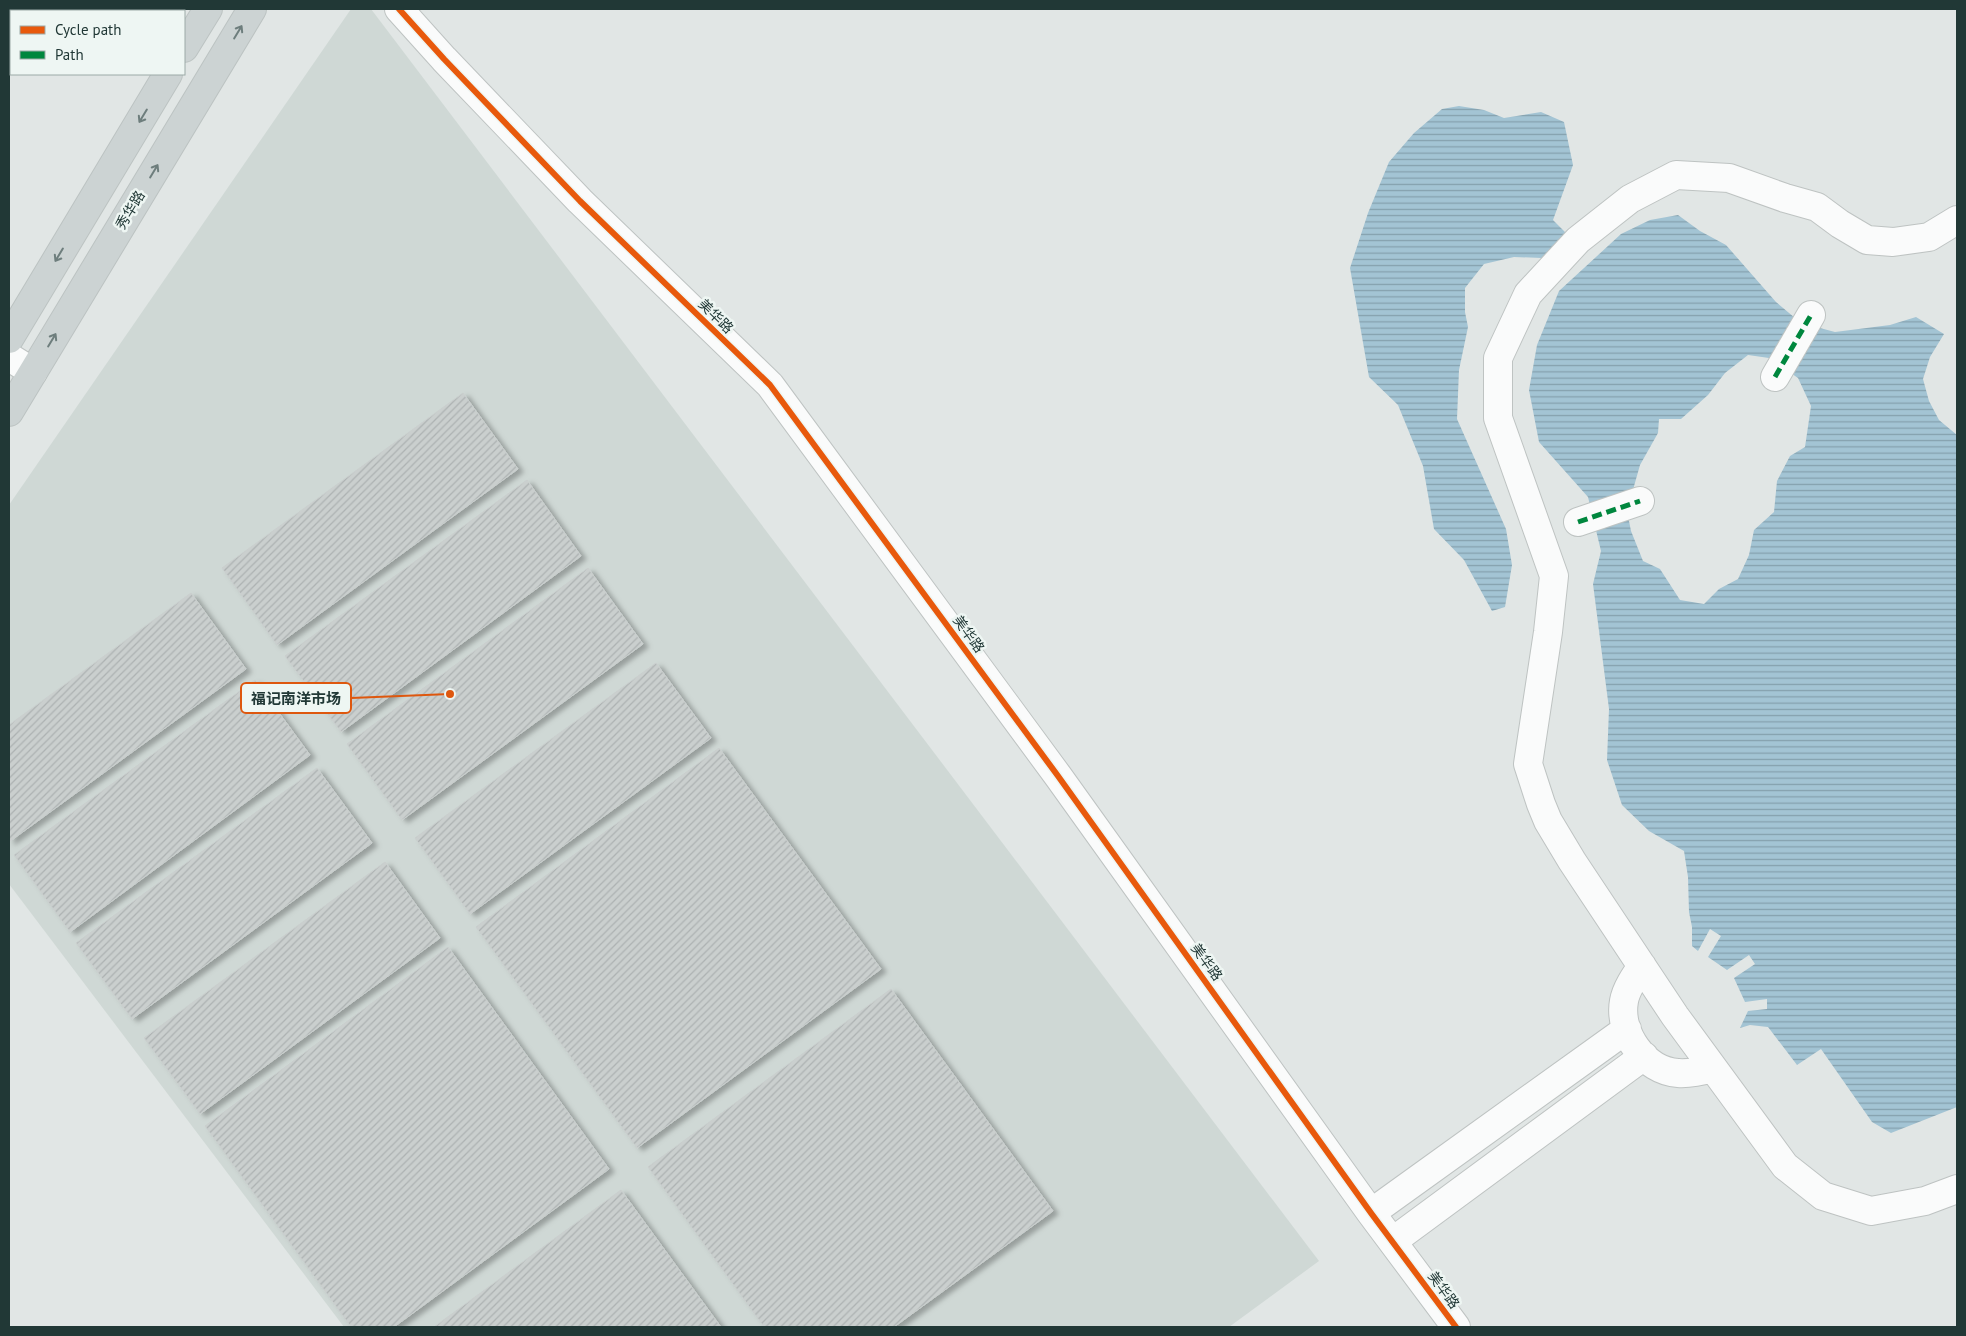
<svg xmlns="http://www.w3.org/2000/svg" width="1966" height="1336" font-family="'PT Sans','Noto Sans SC',sans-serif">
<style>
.built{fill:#cfd8d5}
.water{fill:url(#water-rules);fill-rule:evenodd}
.building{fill:url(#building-hatch);stroke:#cacfce;filter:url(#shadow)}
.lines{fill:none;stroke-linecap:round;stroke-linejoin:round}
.minor-casing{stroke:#bec3c2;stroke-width:30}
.major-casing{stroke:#bcc3c2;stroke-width:30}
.minor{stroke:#fafbfb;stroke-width:28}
.major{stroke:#ccd3d3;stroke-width:28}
.quiet{stroke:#00873e;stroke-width:5;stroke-dasharray:10 5;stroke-linecap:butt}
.cycleway-casing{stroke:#eef6f3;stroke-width:9}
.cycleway{stroke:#e8590c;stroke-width:6}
.oneway{stroke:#6e7e7d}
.labels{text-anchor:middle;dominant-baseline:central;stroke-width:5;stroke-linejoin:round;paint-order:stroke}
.street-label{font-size:14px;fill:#213836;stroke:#eef6f3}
.leader{fill:none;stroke:#de570e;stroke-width:2}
.callout-dot{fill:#de570e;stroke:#eef6f3;stroke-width:2}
.callout{fill:#eef6f3;stroke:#de570e;stroke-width:2}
.callout-label{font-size:15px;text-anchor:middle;font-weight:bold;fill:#213836}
</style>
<defs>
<pattern id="water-rules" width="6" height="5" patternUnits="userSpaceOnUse" patternTransform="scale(1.25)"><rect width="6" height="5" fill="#a3c4d4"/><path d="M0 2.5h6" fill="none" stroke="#84a0ad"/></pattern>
<pattern id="building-hatch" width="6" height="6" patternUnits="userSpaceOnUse" patternTransform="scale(1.25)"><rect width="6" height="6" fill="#cacfce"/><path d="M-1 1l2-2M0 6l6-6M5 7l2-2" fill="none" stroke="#adb2b2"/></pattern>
<filter id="shadow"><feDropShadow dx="5.5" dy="3" stdDeviation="2.5" flood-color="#0004"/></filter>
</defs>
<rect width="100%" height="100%" fill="#e1e6e5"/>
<path class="built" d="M 351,9 L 371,9 L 1319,1261 L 1229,1327 L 344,1327 L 9,884 L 9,505 Z"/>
<path class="water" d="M 1459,106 L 1484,110 L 1504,118 L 1541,112 L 1564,122 L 1573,165 L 1553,220 L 1566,233 L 1542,258 L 1514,257 L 1484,264 L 1465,288 L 1465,312 L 1468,327 L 1459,370 L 1457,419 L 1506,529 L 1512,565 L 1505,607 L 1492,611 L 1464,560 L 1434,529 L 1423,466 L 1398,405 L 1369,377 L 1350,268 L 1368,213 L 1389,162 L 1414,133 L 1442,109 Z
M 1678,215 L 1700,231 L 1726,245 L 1776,302 L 1801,323 L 1835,332 L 1890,325 L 1916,317 L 1944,334 L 1930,357 L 1923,379 L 1929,401 L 1939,420 L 1957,435 L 1957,1107 L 1891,1133 L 1872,1122 L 1821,1049 L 1797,1065 L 1768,1027 L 1750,1025 L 1740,1028 L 1748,1011 L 1767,1009 L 1767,999 L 1745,1002 L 1734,978 L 1755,964 L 1749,955 L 1727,970 L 1708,957 L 1721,936 L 1710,929 L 1698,951 L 1692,946 L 1692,927 L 1689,912 L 1688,877 L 1684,851 L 1649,831 L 1622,805 L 1607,760 L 1609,709 L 1593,584 L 1601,551 L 1588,497 L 1539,442 L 1529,390 L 1537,345 L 1559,291 L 1621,234 L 1650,220 ZM 1748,355 L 1769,358 L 1798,378 L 1811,406 L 1805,447 L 1790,456 L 1777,481 L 1774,512 L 1754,530 L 1749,555 L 1738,579 L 1719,589 L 1704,604 L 1680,600 L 1660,569 L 1643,561 L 1631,531 L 1627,511 L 1640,465 L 1658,433 L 1659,419 L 1681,419 L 1708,395 L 1725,373 Z"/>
<path class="building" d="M 463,393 L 518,469 L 277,645 L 222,568 Z
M 527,480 L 581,556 L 341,732 L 285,656 Z
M 588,568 L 643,644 L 402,820 L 347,744 Z
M 191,593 L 246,669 L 9,842 L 9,725 Z
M 656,663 L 711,738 L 470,914 L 415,838 Z
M 255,680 L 310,755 L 70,932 L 14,855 Z
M 719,748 L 881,969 L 637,1148 L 476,927 Z
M 317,768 L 372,843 L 132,1019 L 76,943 Z
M 385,862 L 440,938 L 200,1114 L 144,1038 Z
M 448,947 L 609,1169 L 394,1327 L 351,1327 L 205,1126 Z
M 891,989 L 1053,1211 L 894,1327 L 764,1327 L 648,1167 Z
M 621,1190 L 721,1327 L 434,1327 Z"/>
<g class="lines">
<g class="minor-casing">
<path id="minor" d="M 399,9 L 444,59 L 580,201 L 770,385 L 1058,776 L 1371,1213 L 1456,1327
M 1957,220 L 1929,237 L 1893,242 L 1867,240 L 1840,224 L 1817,207 L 1785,198 L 1729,178 L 1676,175 L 1630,199 L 1578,240 L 1528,294 L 1498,358 L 1498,418 L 1554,576 L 1548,632 L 1528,764 L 1541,804 L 1548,821 L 1572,861 L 1675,1016 L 1785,1166 L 1823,1196 L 1871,1211 L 1925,1201 L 1957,1189
M 9,357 L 33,372
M 1775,377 L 1811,315
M 1578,522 L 1640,501
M 1642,966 C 1635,976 1626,989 1624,1001 C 1618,1033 1645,1071 1678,1073 C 1690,1074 1702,1071 1713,1068
M 1371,1213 L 1627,1029
M 1393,1241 L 1644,1056"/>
</g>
<g class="major-casing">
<path id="major" d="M 184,48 L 208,9
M 9,339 L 168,74
M 9,412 L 252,9"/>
</g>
<use href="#minor" class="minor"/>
<use href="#major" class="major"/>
<path class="quiet" d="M 1775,377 L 1811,315
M 1578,522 L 1640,501"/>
<g class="cycleway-casing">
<path id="cycleway" d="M 399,9 L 444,59 L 580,201 L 770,385 L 1058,776 L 1371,1213 L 1456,1327"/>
</g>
<use href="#cycleway" class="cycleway"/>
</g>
<defs><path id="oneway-shaft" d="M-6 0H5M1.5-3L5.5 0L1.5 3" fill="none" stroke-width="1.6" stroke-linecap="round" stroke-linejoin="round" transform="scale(1.25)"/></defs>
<g class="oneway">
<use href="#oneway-shaft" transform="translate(238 32) rotate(-59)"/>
<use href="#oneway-shaft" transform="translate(143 116) rotate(121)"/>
<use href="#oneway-shaft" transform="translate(154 171) rotate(-59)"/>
<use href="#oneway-shaft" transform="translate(59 255) rotate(121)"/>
<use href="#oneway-shaft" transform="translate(52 340) rotate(-59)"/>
</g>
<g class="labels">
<g class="street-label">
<text transform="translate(130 210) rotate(-59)">秀华路</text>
<text transform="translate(716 316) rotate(44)">美华路</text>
<text transform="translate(969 634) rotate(54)">美华路</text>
<text transform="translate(1207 962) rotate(54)">美华路</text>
<text transform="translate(1444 1290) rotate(54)">美华路</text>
</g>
</g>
<path class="leader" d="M450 694L351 698"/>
<circle class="callout-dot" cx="450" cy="694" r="5"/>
<rect class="callout" x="241" y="683" width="110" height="30" rx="5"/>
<g class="callout-label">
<text x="296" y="704">福记南洋市场</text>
</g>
<rect width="1966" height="1336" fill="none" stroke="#213836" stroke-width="20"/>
<rect x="10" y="10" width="175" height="65" fill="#eef6f3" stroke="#9caaa7"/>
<rect x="20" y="26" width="25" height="8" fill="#e8590c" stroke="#9caaa7"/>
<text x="55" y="35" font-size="15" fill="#213836">Cycle path</text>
<rect x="20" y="51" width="25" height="8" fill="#00873e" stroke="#9caaa7"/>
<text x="55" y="60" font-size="15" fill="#213836">Path</text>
</svg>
